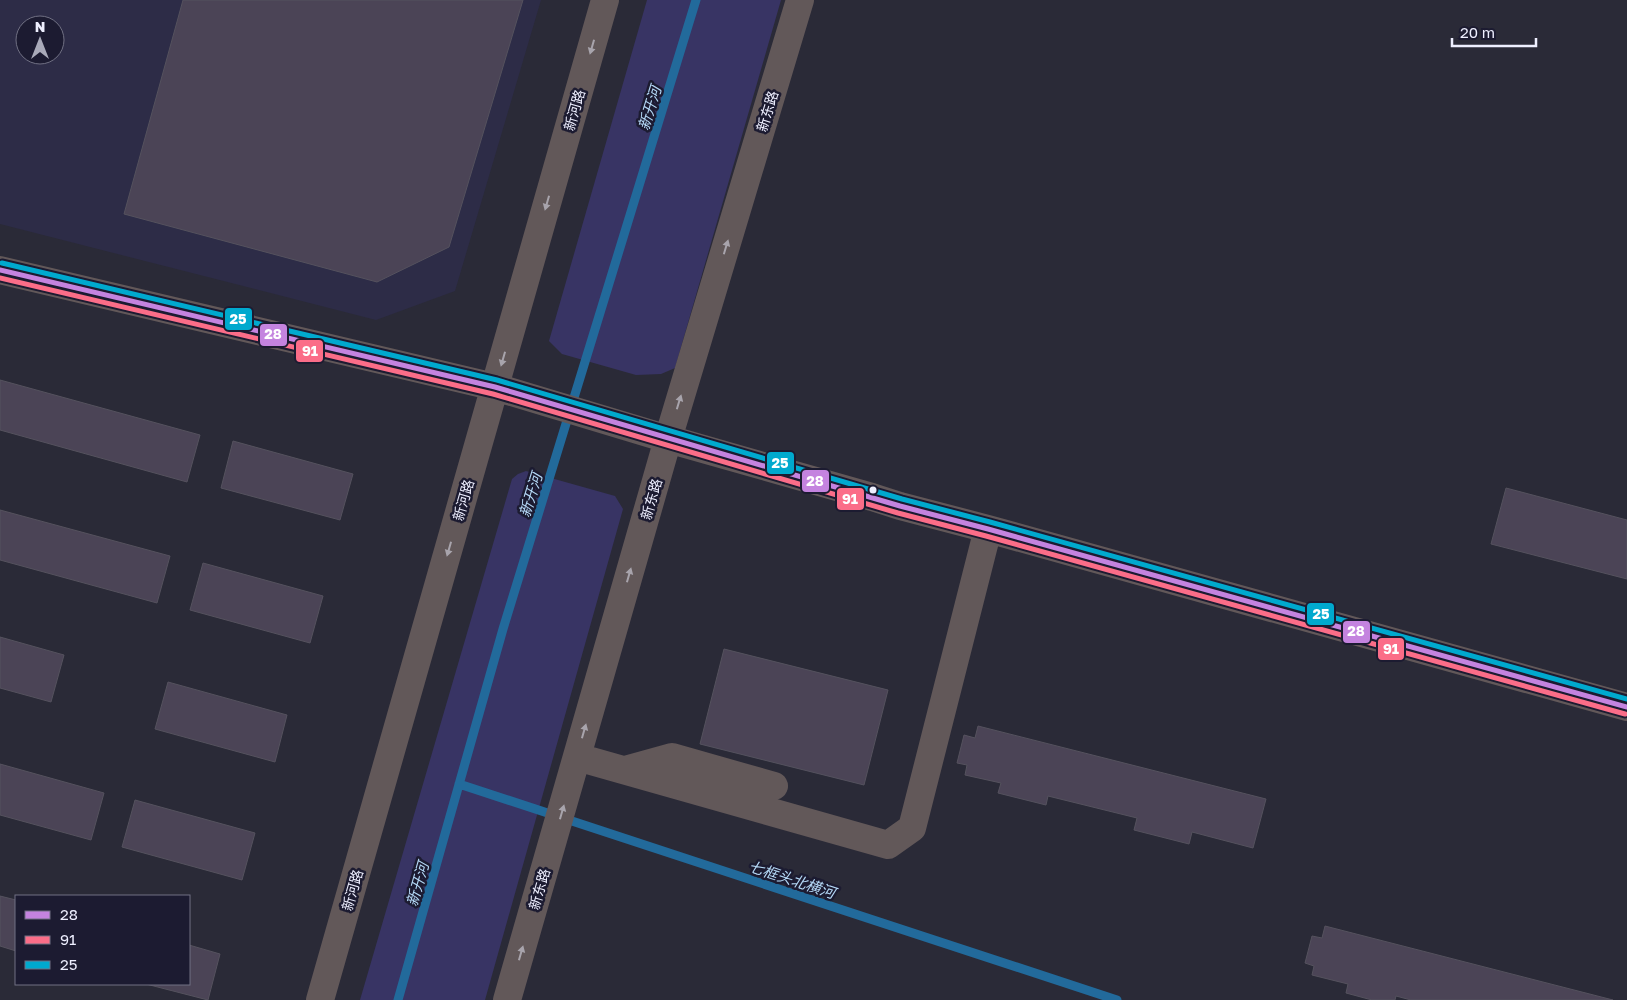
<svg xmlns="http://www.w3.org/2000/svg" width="1627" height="1000" font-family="'Golos Text','Noto Sans SC',sans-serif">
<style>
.built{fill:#2d2c47;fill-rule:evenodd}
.green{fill:#383464}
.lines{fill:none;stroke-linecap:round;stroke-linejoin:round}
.stream{stroke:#226a9b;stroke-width:9}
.building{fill:#4b4456;stroke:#55525e}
.minor{stroke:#625859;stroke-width:28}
.bus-1-casing{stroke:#1c1b31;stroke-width:9}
.bus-2-casing{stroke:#1c1b31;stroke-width:9}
.bus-3-casing{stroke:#1c1b31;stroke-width:9}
.bus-1{stroke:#c483df;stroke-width:5}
.bus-2{stroke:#fb6d88;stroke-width:5}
.bus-3{stroke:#00a9ce;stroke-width:5}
.oneway{fill:#a8a4ac}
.bus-dot{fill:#eeefff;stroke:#1c1b31;stroke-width:2}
.labels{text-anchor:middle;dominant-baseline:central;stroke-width:5;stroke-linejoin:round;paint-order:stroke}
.street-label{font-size:14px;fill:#eeefff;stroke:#1c1b31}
.water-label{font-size:15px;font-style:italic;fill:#b4d8f6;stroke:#1c1b31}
.line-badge{stroke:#1c1b31;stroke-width:2}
.badge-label{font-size:14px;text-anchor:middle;font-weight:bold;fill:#fff}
</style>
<rect width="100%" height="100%" fill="#2a2a37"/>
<path class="built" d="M 0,0 L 541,0 L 455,291 L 376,320 L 0,224 ZM 25,25 L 55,25 L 55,55 L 25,55 Z"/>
<path class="green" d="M 647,0 L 781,0 L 675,368 L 661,374 L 636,375 L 562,354 L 549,341 Z
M 526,471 L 615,496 L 623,509 L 485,1000 L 360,1000 L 512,479 L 518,474 Z"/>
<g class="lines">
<path class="stream" d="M 459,784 L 1117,1000
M 398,1000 L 503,629 L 696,0"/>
</g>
<path class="building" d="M 183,0 L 523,0 L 449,247 L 377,282 L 124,214 Z
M 0,380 L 200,435 L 187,482 L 0,430 Z
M 233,441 L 353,474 L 340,520 L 221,488 Z
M 1506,488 L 1627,520 L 1627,579 L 1491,544 Z
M 0,510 L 170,556 L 157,603 L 0,560 Z
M 203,563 L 323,596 L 310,643 L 190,610 Z
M 0,637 L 64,655 L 51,702 L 0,688 Z
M 724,649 L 888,690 L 864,785 L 700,744 Z
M 168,682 L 287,715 L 275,762 L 155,729 Z
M 978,726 L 1266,799 L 1253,848 L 1192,832 L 1189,844 L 1134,830 L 1137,818 L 1048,796 L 1046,805 L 998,793 L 1001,783 L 965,775 L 967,765 L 957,763 L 964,735 L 975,738 Z
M 0,764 L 104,793 L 91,840 L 0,815 Z
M 135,800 L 255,833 L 242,880 L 122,847 Z
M 0,896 L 16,900 L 16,951 L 0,946 Z
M 1325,926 L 1613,1000 L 1411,1000 L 1396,996 L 1395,1000 L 1372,1000 L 1346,993 L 1348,984 L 1312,975 L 1314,966 L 1305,963 L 1312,936 L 1322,938 Z
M 189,945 L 220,954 L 208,1000 L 146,984 L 189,984 Z"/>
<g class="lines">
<path class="minor" d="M 0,270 L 495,387 L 668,439 L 872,497 L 900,506 L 988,529 L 1627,707
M 577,757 L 888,845 L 912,828 L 988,529
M 625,770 L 672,757 L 774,786
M 320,1000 L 605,0
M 507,1000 L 668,439 L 800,0"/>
<g class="bus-1-casing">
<path id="bus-1" d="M 0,270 L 495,387 L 900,506 L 988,529 L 1627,707"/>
</g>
<g class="bus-2-casing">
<path id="bus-2" d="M 0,278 L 493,394 L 898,513 L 986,536 L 1625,714"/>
</g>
<g class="bus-3-casing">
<path id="bus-3" d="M 2,263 L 497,380 L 902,499 L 990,522 L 1627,699"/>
</g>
<use href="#bus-1" class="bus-1"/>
<use href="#bus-2" class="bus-2"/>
<use href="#bus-3" class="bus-3"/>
</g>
<defs><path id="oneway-solid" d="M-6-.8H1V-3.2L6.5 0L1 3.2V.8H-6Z" transform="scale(1.25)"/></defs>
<g class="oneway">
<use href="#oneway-solid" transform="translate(592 47) rotate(106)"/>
<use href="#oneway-solid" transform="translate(547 203) rotate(106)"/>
<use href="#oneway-solid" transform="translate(726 247) rotate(-73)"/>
<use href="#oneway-solid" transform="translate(503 359) rotate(106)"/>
<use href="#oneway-solid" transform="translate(679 402) rotate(-73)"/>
<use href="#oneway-solid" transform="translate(449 549) rotate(106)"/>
<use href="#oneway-solid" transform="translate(629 575) rotate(-74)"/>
<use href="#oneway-solid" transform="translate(584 731) rotate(-74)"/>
<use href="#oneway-solid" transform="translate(562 812) rotate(-74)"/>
<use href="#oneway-solid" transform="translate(521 953) rotate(-74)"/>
</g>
<circle class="bus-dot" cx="873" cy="490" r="4.5"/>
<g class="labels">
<g class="street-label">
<text transform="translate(574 110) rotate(-74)">新河路</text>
<text transform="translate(767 111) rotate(-73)">新东路</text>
<text transform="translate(651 499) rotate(-74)">新东路</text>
<text transform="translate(463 500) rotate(-74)">新河路</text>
<text transform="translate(539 889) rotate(-74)">新东路</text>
<text transform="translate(352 890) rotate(-74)">新河路</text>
</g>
<g class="water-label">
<text transform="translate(649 108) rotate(-73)">新开河</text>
<text transform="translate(530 495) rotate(-73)">新开河</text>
<text transform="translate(792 879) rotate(18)">七框头北横河</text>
<text transform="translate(417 884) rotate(-74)">新开河</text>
</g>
</g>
<g class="line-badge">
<rect x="224" y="307" width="29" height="24" rx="5" fill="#00a9ce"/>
<rect x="259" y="323" width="29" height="24" rx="5" fill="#c483df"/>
<rect x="295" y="339" width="29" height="24" rx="5" fill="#fb6d88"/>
<rect x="766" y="451" width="29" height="24" rx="5" fill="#00a9ce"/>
<rect x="801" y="469" width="29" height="24" rx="5" fill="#c483df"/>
<rect x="836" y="487" width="29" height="24" rx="5" fill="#fb6d88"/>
<rect x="1306" y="602" width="29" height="24" rx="5" fill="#00a9ce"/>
<rect x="1342" y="620" width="29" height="24" rx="5" fill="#c483df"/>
<rect x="1377" y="637" width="28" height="24" rx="5" fill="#fb6d88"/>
</g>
<g class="badge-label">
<text x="238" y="324">25</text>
<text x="273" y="339">28</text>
<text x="310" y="356">91</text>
<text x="780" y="468">25</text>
<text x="815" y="486">28</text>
<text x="850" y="504">91</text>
<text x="1321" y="619">25</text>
<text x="1356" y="636">28</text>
<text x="1391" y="654">91</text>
</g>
<rect x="15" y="895" width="175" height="90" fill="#1c1b31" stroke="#707083"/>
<rect x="25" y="911" width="25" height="8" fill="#c483df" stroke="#707083"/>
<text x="60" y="920" font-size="15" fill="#eeefff">28</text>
<rect x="25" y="936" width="25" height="8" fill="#fb6d88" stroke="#707083"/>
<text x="60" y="945" font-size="15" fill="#eeefff">91</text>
<rect x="25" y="961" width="25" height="8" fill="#00a9ce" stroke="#707083"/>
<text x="60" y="970" font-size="15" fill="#eeefff">25</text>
<g transform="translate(40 40)"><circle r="24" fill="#1c1b31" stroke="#707083"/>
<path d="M0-4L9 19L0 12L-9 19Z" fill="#a9aab9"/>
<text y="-8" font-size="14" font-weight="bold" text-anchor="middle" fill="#eeefff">N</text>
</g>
<path d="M1452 38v8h84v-8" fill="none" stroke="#eeefff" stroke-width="2.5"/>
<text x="1460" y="38" font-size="15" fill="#eeefff" stroke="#1c1b31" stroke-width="4" paint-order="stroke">20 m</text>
</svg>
